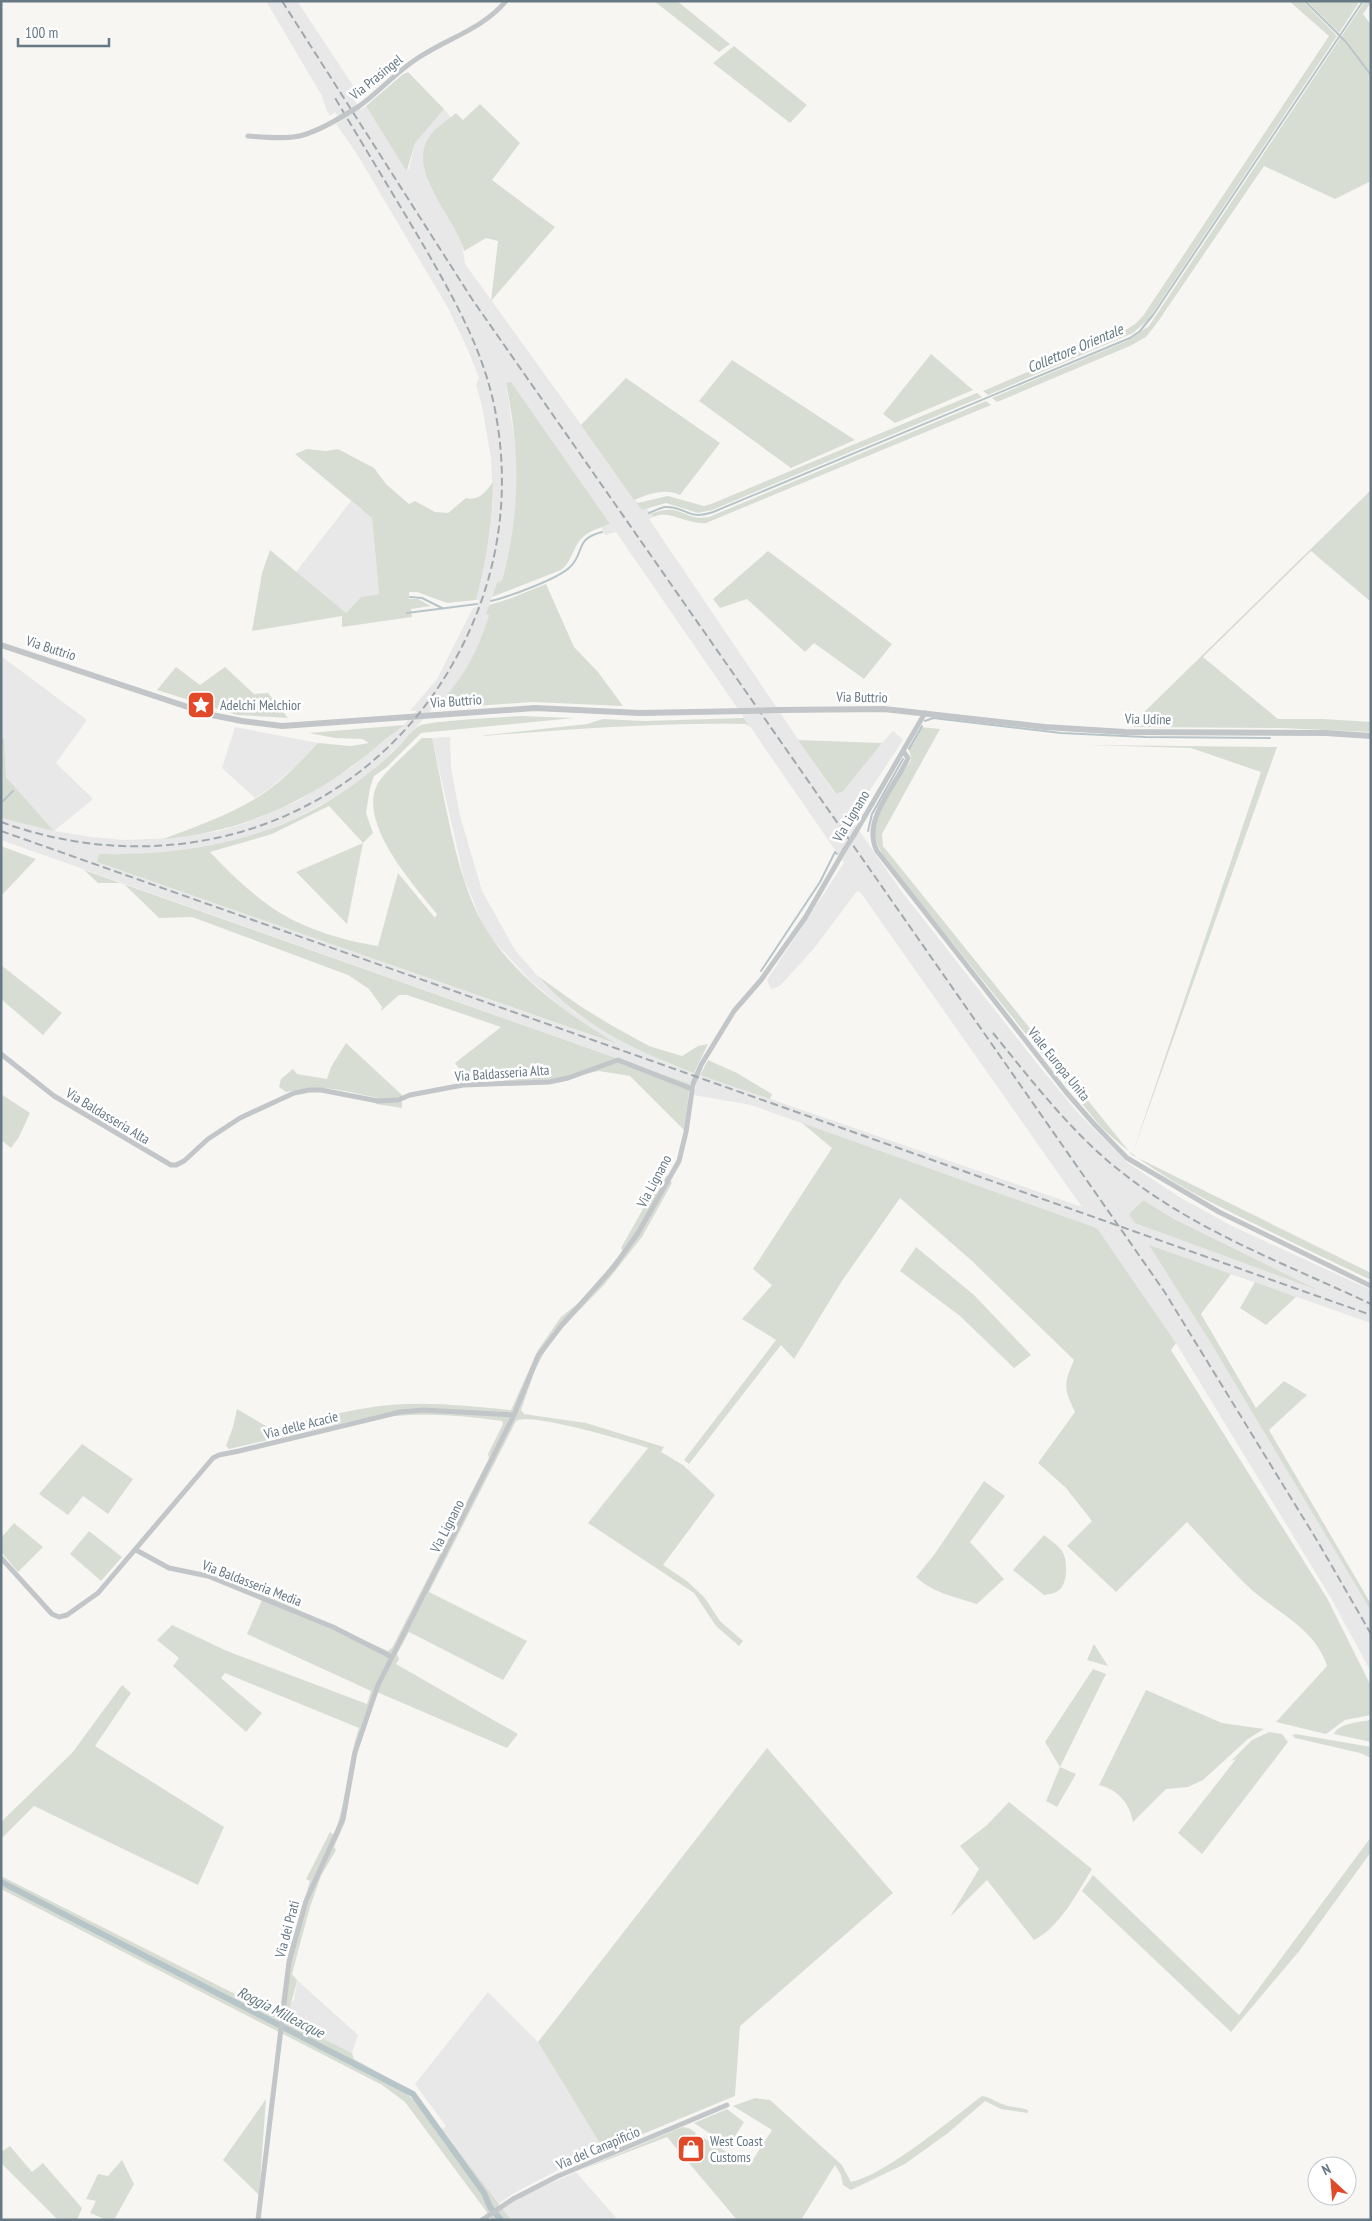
<svg xmlns="http://www.w3.org/2000/svg" width="1372" height="2221" font-family="'PT Sans Narrow',sans-serif">
<style>
.built{fill:#e7e8e7;fill-rule:evenodd}
.green{fill:#d8ddd4}
.lines{fill:none;stroke-linecap:round;stroke-linejoin:round}
.stream{stroke:#b8c5c8;stroke-width:2}
.canal{stroke:#b8c5c8;stroke-width:6}
.minor{stroke:#c2c6c9;stroke-width:5}
.tertiary{stroke:#c2c6c9;stroke-width:6}
.rail{stroke:#a1a8ad;stroke-width:2;stroke-dasharray:8 4;stroke-linecap:butt}
.minor-bridge{stroke:#c2c6c9;stroke-width:5}
.tertiary-bridge{stroke:#c2c6c9;stroke-width:6}
.labels{text-anchor:middle;dominant-baseline:central;stroke-width:5;stroke-linejoin:round;paint-order:stroke}
.street-label{font-size:14px;fill:#667884;stroke:#fff}
.poi-label{font-size:14px;fill:#667884;stroke:#fff;text-anchor:start}
.water-label{font-size:15px;font-style:italic;fill:#627a80;stroke:#fff}
</style>
<rect width="100%" height="100%" fill="#f7f6f3"/>
<path class="built" d="M 266,1 L 297,1 L 360,96 L 354,100 L 360,110 L 366,106 L 405,169 L 409,169 L 415,143 L 429,124 L 444,109 L 451,118 L 438,128 L 428,139 L 425,147 L 424,168 L 430,186 L 461,238 L 465,264 L 642,509 L 647,508 L 653,517 L 649,519 L 835,794 L 893,731 L 903,740 L 851,819 L 902,892 L 1035,1061 L 1079,1114 L 1128,1163 L 1181,1198 L 1232,1226 L 1371,1290 L 1371,1323 L 1150,1246 L 1209,1340 L 1371,1611 L 1371,1672 L 1331,1598 L 1176,1343 L 1097,1228 L 751,1105 L 694,1095 L 696,1086 L 1,840 L 1,818 L 53,830 L 6,777 L 4,739 L 1,736 L 1,656 L 87,720 L 56,763 L 93,799 L 54,831 L 92,837 L 125,840 L 176,838 L 219,831 L 246,823 L 298,801 L 352,767 L 395,730 L 400,729 L 417,711 L 410,711 L 437,679 L 473,608 L 477,607 L 479,600 L 476,600 L 490,534 L 493,501 L 491,458 L 482,406 L 476,385 L 479,378 L 468,350 L 448,308 L 357,154 L 336,124 L 341,121 L 335,112 L 330,116 L 327,111 L 322,96 ZM 506,384 L 610,525 L 601,527 L 605,535 L 616,532 L 844,863 L 767,980 L 771,989 L 780,986 L 815,947 L 857,891 L 861,893 L 1082,1207 L 670,1064 L 633,1047 L 575,1013 L 548,988 L 515,950 L 482,891 L 460,816 L 451,768 L 450,737 L 432,738 L 464,878 L 482,923 L 493,940 L 531,981 L 572,1016 L 613,1043 L 97,862 L 99,854 L 164,854 L 225,844 L 256,835 L 298,817 L 340,794 L 367,775 L 408,737 L 432,709 L 435,709 L 457,684 L 466,672 L 480,644 L 489,615 L 486,614 L 497,583 L 502,580 L 513,536 L 517,492 L 518,463 ZM 1143,1200 L 1174,1219 L 1312,1287 L 1129,1214 Z
M 351,501 L 372,518 L 379,594 L 361,597 L 346,613 L 296,572 Z
M 235,727 L 318,743 L 297,765 L 270,788 L 255,798 L 222,768 Z
M 297,1980 L 358,2035 L 352,2053 L 287,2021 L 290,2004 L 294,2000 Z
M 488,1992 L 538,2042 L 604,2150 L 581,2158 L 514,2193 L 498,2204 L 441,2130 L 446,2126 L 415,2084 Z
M 576,2172 L 618,2220 L 511,2220 L 502,2209 L 522,2196 Z"/>
<path class="green" d="M 654,1 L 677,1 L 730,44 L 719,52 Z
M 1289,1 L 1303,1 L 1337,36 L 1148,320 L 1133,333 L 988,395 L 983,391 L 1124,331 L 1135,324 L 1143,316 L 1329,36 Z
M 1307,1 L 1360,1 L 1339,33 Z
M 1365,1 L 1371,2 L 1363,14 L 1371,25 L 1371,73 L 1345,42 L 1371,76 L 1371,181 L 1335,199 L 1264,166 L 1157,323 L 1146,337 L 1130,346 L 997,402 L 992,398 L 1127,341 L 1149,326 Z
M 734,46 L 807,105 L 790,123 L 713,63 Z
M 408,72 L 444,109 L 415,143 L 407,170 L 405,169 L 366,106 L 402,75 Z
M 480,104 L 520,143 L 492,180 L 555,227 L 491,301 L 498,241 L 486,238 L 464,251 C 456,216 402,169 432,133 C 439,125 448,120 456,113 L 463,120 Z
M 931,354 L 973,390 L 895,423 L 883,414 Z
M 732,360 L 855,440 L 791,468 L 699,401 Z
M 626,378 L 720,443 L 680,495 C 665,488 649,494 634,500 L 581,425 Z
M 511,382 L 610,524 C 600,528 588,531 581,539 C 572,549 572,562 561,570 L 492,597 L 497,583 L 502,580 C 521,512 520,452 506,383 Z
M 977,393 L 982,397 L 712,510 L 698,513 L 666,503 L 642,510 L 637,503 L 668,496 L 704,506 L 711,504 Z
M 986,401 L 991,405 L 706,523 C 687,525 670,509 653,517 L 651,514 C 681,501 684,522 709,517 Z
M 307,449 L 326,451 L 338,449 L 374,468 L 386,484 L 409,504 L 415,501 L 435,512 L 448,513 L 466,498 C 480,501 485,492 493,482 C 493,523 486,561 476,600 L 447,603 L 417,592 L 409,592 L 409,599 L 418,599 L 431,606 L 411,609 L 412,617 L 342,627 L 342,616 L 252,631 L 262,573 L 270,550 L 346,613 L 361,597 L 379,594 L 372,518 L 295,454 Z
M 1371,490 L 1371,602 L 1311,551 L 1203,657 L 1278,719 L 1323,719 L 1371,722 L 1371,732 L 1280,728 L 1134,727 L 1133,724 L 1136,720 Z
M 768,551 L 892,644 L 864,679 L 814,643 L 805,652 L 747,599 L 720,608 L 713,599 Z
M 546,584 L 574,647 L 598,672 L 623,706 L 532,702 L 435,709 C 464,676 476,657 489,615 L 486,614 L 489,605 L 509,599 Z
M 176,667 L 200,685 L 225,667 L 254,694 L 268,693 L 288,718 L 237,715 L 157,690 Z
M 521,716 L 574,718 L 421,733 L 387,767 L 374,776 L 370,788 L 366,813 L 373,833 L 363,843 L 347,924 L 296,872 L 363,843 L 329,806 L 272,834 L 210,852 C 230,873 252,895 277,911 C 305,929 345,941 378,946 L 398,873 L 435,918 L 437,914 C 413,885 358,823 377,785 C 382,774 412,748 422,738 L 432,738 C 444,793 455,875 483,924 C 512,975 567,1014 617,1044 L 97,862 L 99,854 C 193,856 280,839 357,782 C 372,771 387,758 400,745 C 406,739 412,730 419,726 C 425,721 506,717 521,716 Z
M 744,718 L 750,727 L 746,724 C 656,722 567,730 478,736 L 587,724 L 603,719 L 644,721 Z
M 404,725 C 399,730 390,735 383,741 C 321,796 247,832 163,839 C 200,825 239,812 271,788 C 288,775 303,759 318,743 L 351,746 L 369,743 L 362,739 L 335,738 L 309,733 Z
M 921,727 L 940,729 L 882,834 L 883,846 L 1132,1155 L 1261,772 L 1191,748 L 1087,745 L 1277,747 L 1132,1155 L 1371,1273 L 1371,1280 C 1333,1262 1295,1244 1257,1225 C 1201,1198 1145,1170 1100,1126 L 897,874 C 890,864 880,853 876,841 C 869,817 899,780 911,760 L 911,756 L 908,748 Z
M 1,736 L 4,739 L 6,777 L 54,831 L 1,818 Z
M 798,740 L 882,743 L 843,791 L 836,794 Z
M 1,846 L 36,859 L 1,896 Z
M 84,870 L 690,1084 L 684,1130 L 630,1076 L 599,1071 L 559,1079 L 523,1082 L 474,1081 L 460,1070 L 455,1063 L 501,1027 L 407,995 L 399,995 L 381,1011 L 382,1007 L 369,989 L 348,975 L 192,917 L 159,918 L 123,883 L 98,883 Z
M 1,965 L 62,1013 L 43,1035 L 1,999 Z
M 538,976 L 580,1006 L 611,1025 L 649,1046 L 682,1056 L 698,1046 L 708,1044 L 694,1073 C 636,1051 578,1024 538,976 Z
M 346,1043 L 402,1095 L 402,1108 L 376,1104 L 378,1098 C 344,1091 321,1083 286,1092 L 279,1087 L 281,1079 L 293,1069 L 297,1074 L 327,1079 L 331,1067 Z
M 708,1060 L 737,1073 L 772,1094 L 770,1099 L 700,1075 Z
M 1,1094 L 30,1113 L 19,1137 L 11,1148 L 1,1140 Z
M 802,1123 L 1097,1228 L 1176,1343 L 1171,1350 L 1327,1598 L 1371,1686 L 1371,1715 L 1345,1720 L 1326,1734 L 1276,1722 L 1327,1666 C 1316,1630 1280,1614 1253,1591 C 1230,1570 1209,1545 1187,1522 L 1116,1592 L 1067,1546 L 1092,1521 L 1066,1488 L 1038,1463 L 1075,1412 C 1064,1389 1063,1385 1074,1360 L 972,1261 L 900,1198 L 842,1281 L 794,1359 L 781,1345 L 689,1464 L 684,1460 L 776,1340 L 742,1319 L 772,1285 L 753,1269 L 832,1148 Z
M 667,1175 L 672,1183 L 642,1237 L 604,1285 L 563,1327 L 545,1351 L 535,1370 L 521,1410 L 524,1414 L 586,1423 L 664,1447 L 661,1452 L 683,1465 L 715,1495 L 663,1565 L 687,1581 L 704,1597 L 720,1621 L 743,1641 L 739,1646 L 716,1626 L 694,1593 L 588,1523 L 648,1448 C 627,1441 531,1412 516,1421 L 429,1592 L 527,1641 L 503,1680 L 409,1632 L 397,1654 L 399,1659 L 396,1664 L 518,1734 L 507,1748 L 377,1692 L 356,1758 L 345,1822 L 334,1847 L 336,1850 L 321,1876 L 310,1907 L 292,1974 L 297,1980 C 294,1995 289,2006 288,2021 L 352,2053 L 354,2059 L 410,2090 L 407,2094 L 417,2103 L 448,2148 L 453,2144 L 511,2220 L 489,2220 L 491,2218 L 486,2211 L 405,2102 L 382,2085 L 1,1889 L 1,1876 L 279,2016 L 288,1955 L 310,1881 L 306,1879 L 330,1832 L 334,1835 C 347,1800 347,1763 359,1728 L 225,1673 L 221,1678 L 262,1713 L 246,1732 L 173,1666 L 179,1658 L 157,1640 L 172,1625 L 227,1651 L 367,1704 L 371,1691 L 247,1634 L 262,1600 L 213,1579 L 207,1568 L 388,1651 L 392,1648 L 489,1458 L 488,1454 L 503,1424 L 502,1421 C 467,1416 431,1413 396,1416 L 395,1411 L 229,1449 L 226,1446 L 233,1427 L 237,1409 L 271,1429 C 305,1421 339,1412 373,1407 C 418,1400 466,1406 511,1410 L 538,1350 L 561,1317 L 581,1301 L 623,1251 L 621,1248 L 652,1193 L 656,1194 Z
M 1143,1200 L 1174,1219 L 1318,1290 L 1135,1223 L 1129,1214 Z
M 1149,1245 L 1231,1274 L 1201,1314 L 1256,1408 L 1284,1381 L 1307,1395 L 1269,1430 L 1371,1604 L 1371,1611 L 1209,1340 Z
M 916,1247 L 974,1295 L 1031,1355 L 1014,1368 L 960,1316 L 900,1271 Z
M 1255,1282 L 1296,1297 L 1266,1325 L 1240,1308 Z
M 82,1444 L 133,1479 L 108,1514 L 83,1496 L 68,1515 L 39,1494 Z
M 984,1481 L 1005,1496 L 970,1542 L 1004,1579 L 977,1604 C 955,1597 933,1593 916,1577 L 934,1555 Z
M 14,1523 L 43,1547 L 18,1572 L 1,1552 L 1,1538 Z
M 89,1531 L 122,1557 L 101,1581 L 70,1554 Z
M 1044,1535 C 1050,1540 1058,1545 1062,1551 C 1068,1560 1068,1583 1059,1590 C 1055,1594 1049,1594 1044,1595 L 1013,1570 Z
M 1094,1644 L 1108,1666 L 1087,1660 Z
M 1093,1669 L 1106,1674 L 1060,1767 L 1076,1774 L 1057,1807 L 1046,1801 L 1060,1767 L 1045,1742 Z
M 122,1685 L 131,1693 L 95,1746 L 224,1827 L 198,1885 L 34,1806 L 1,1839 L 1,1822 L 72,1753 Z
M 1146,1690 L 1222,1723 L 1264,1729 L 1248,1739 L 1203,1780 L 1188,1787 L 1166,1789 L 1133,1822 C 1129,1802 1118,1790 1099,1785 Z
M 1371,1720 L 1371,1742 L 1334,1734 C 1339,1723 1359,1722 1371,1720 Z
M 1269,1732 L 1282,1734 L 1288,1742 L 1202,1854 L 1178,1833 L 1236,1759 L 1231,1761 L 1252,1740 Z
M 1296,1734 L 1371,1747 L 1371,1758 L 1360,1753 L 1295,1738 L 1292,1735 Z
M 767,1748 L 893,1893 L 740,2026 L 735,2096 L 604,2150 L 538,2042 Z
M 1009,1802 L 1092,1869 C 1077,1893 1060,1927 1034,1940 L 987,1880 L 950,1917 L 979,1869 L 960,1846 L 987,1825 Z
M 1371,1837 L 1371,1852 L 1300,1950 L 1231,2032 L 1082,1891 L 1093,1875 L 1239,2015 Z
M 982,2096 C 991,2097 999,2104 1008,2106 C 1015,2108 1021,2107 1028,2110 L 1028,2113 L 1001,2109 L 985,2101 L 948,2133 L 905,2164 L 851,2190 L 843,2185 L 841,2175 L 835,2165 L 801,2220 L 737,2220 L 667,2137 L 576,2172 L 682,2127 L 689,2128 L 696,2133 L 685,2150 L 692,2155 L 704,2138 L 749,2166 L 772,2130 L 733,2106 L 755,2098 L 770,2100 L 842,2165 L 851,2182 C 887,2174 950,2120 982,2096 Z
M 266,2099 L 259,2195 L 223,2160 Z
M 727,2109 L 744,2122 L 729,2146 L 694,2123 Z
M 10,2146 L 32,2172 L 43,2163 L 82,2208 L 77,2220 L 58,2220 L 1,2163 L 1,2152 Z
M 122,2160 L 134,2184 L 114,2220 L 107,2220 L 90,2213 L 96,2201 L 86,2199 L 98,2174 L 108,2176 Z"/>
<g class="lines">
<path class="stream" d="M 1305,1 L 1346,42 L 1371,75
M 649,513 C 654,511 660,508 665,507 C 686,506 687,521 713,512 L 1130,338 L 1140,331 L 1153,315 L 1363,1
M 410,597 L 422,598 L 442,608
M 491,601 C 508,597 558,579 570,567 C 585,553 574,539 602,532
M 407,613 L 477,604
M 925,721 L 933,718 L 1061,733 L 1145,737 L 1270,738
M 909,749 L 922,726
M 1,803 L 13,791
M 868,831 L 872,814 L 903,759
M 761,971 L 820,882 L 835,852 L 837,854"/>
<path class="canal" d="M 1,1882 L 413,2094 L 484,2193 L 490,2207 L 501,2220"/>
<path class="minor" d="M 358,107 C 378,93 394,74 415,60 C 445,39 482,30 506,1
M 248,136 C 290,139 300,141 338,119
M 903,751 L 908,758 C 896,786 861,820 877,851 L 1066,1092 L 1094,1124 L 1127,1158 L 1219,1212 L 1371,1286
M 854,835 L 925,713
M 1,1054 L 54,1096 L 171,1165 L 176,1165 L 184,1161 L 208,1139 L 240,1118 L 294,1093 L 309,1090 L 321,1090 L 378,1101 L 398,1100 L 410,1095 L 463,1085 L 549,1082 L 568,1078 L 618,1060 L 692,1089
M 136,1550 L 169,1568 L 208,1576 L 333,1627 L 392,1657
M 1,1558 L 52,1614 L 59,1617 L 67,1615 L 98,1593 L 213,1458 L 219,1455 L 239,1451 L 400,1412 L 423,1410 L 514,1415
M 258,2220 L 289,1962 L 306,1901 L 343,1819 L 355,1752 L 378,1685 L 514,1415 L 538,1356 L 561,1326 L 613,1268 L 638,1233 L 679,1161 L 686,1132 L 693,1084 L 701,1065 L 734,1011 L 761,980 L 805,918 L 845,849
M 482,2220 L 513,2199 L 558,2176 L 727,2105"/>
<path class="tertiary" d="M 1,645 L 212,715 L 242,721 L 282,726 L 535,708 L 640,713 L 746,711
M 778,710 L 884,709 L 1045,727 L 1125,732 L 1326,733 L 1371,736"/>
<path class="rail" d="M 282,1 L 472,299 L 1164,1291 L 1318,1542 L 1371,1634
M 1,822 C 186,889 385,815 468,634 C 499,567 509,494 497,421 C 487,357 457,304 425,248 C 395,197 364,147 334,96
M 1,831 L 1371,1315
M 993,1033 C 1032,1081 1075,1137 1124,1174 C 1198,1232 1286,1264 1371,1304"/>
<path class="minor-bridge" d="M 338,119 L 358,107
M 845,849 L 854,835"/>
<path class="tertiary-bridge" d="M 746,711 L 778,710"/>
</g>
<defs>
<g id="sight-square" transform="scale(1.4375)"><rect x="-9" y="-9" width="18" height="18" rx="4" fill="#e14929" stroke="#fff"/><path d="M0-6L1.8-2.2L6-1.7L2.9 1.2L3.7 5.4L0 3.3L-3.7 5.4L-2.9 1.2L-6-1.7L-1.8-2.2Z" fill="#fff"/></g>
<g id="shop-square" transform="scale(1.4375)"><rect x="-9" y="-9" width="18" height="18" rx="4" fill="#e14929" stroke="#fff"/><path d="M-5-2.5h2.3a2.7 3.5 0 0 1 5.4 0H5L5.5 6h-11ZM-1.5-2.5h3a1.5 2.3 0 0 0-3 0Z" fill="#fff"/></g>
</defs>
<g fill-rule="evenodd">
<use href="#sight-square" x="201" y="705"/>
<use href="#shop-square" x="691" y="2149"/>
</g>
<g class="labels">
<g class="street-label">
<text transform="translate(376 77) rotate(-39)">Via Prasingel</text>
<text transform="translate(51 648) rotate(18)">Via Buttrio</text>
<text transform="translate(862 697) rotate(1)">Via Buttrio</text>
<text transform="translate(456 701) rotate(-4)">Via Buttrio</text>
<text transform="translate(1148 719) rotate(1)">Via Udine</text>
<text transform="translate(851 816) rotate(-59)">Via Lignano</text>
<text transform="translate(1059 1064) rotate(51)">Viale Europa Unita</text>
<text transform="translate(502 1073) rotate(-4)">Via Baldasseria Alta</text>
<text transform="translate(108 1116) rotate(31)">Via Baldasseria Alta</text>
<text transform="translate(654 1181) rotate(-62)">Via Lignano</text>
<text transform="translate(301 1425) rotate(-14)">Via delle Acacie</text>
<text transform="translate(447 1526) rotate(-63)">Via Lignano</text>
<text transform="translate(252 1583) rotate(21)">Via Baldasseria Media</text>
<text transform="translate(287 1929) rotate(-75)">Via dei Prati</text>
<text transform="translate(598 2148) rotate(-23)">Via del Canapificio</text>
</g>
<g class="poi-label">
<text x="220" y="705">Adelchi Melchior</text>
<text x="710" y="2141">West Coast<tspan x="710" dy="16">Customs</tspan></text>
</g>
<g class="water-label">
<text transform="translate(1075 348) rotate(-23)">Collettore Orientale</text>
<text transform="translate(281 2012) rotate(27)">Roggia Milleacque</text>
</g>
</g>
<rect width="1372" height="2221" fill="none" stroke="#667884" stroke-width="5"/>
<g transform="translate(1332 2181) rotate(334)"><circle r="24" fill="#ffffff" stroke="#c2c9ce"/>
<path d="M0-4L9 19L0 12L-9 19Z" fill="#e14929"/>
<text y="-8" font-size="14" font-weight="bold" text-anchor="middle" fill="#667884">N</text>
</g>
<path d="M18 38v8h91v-8" fill="none" stroke="#667884" stroke-width="2.5"/>
<text x="25" y="38" font-size="15" fill="#667884" stroke="#ffffff" stroke-width="4" paint-order="stroke">100 m</text>
</svg>
